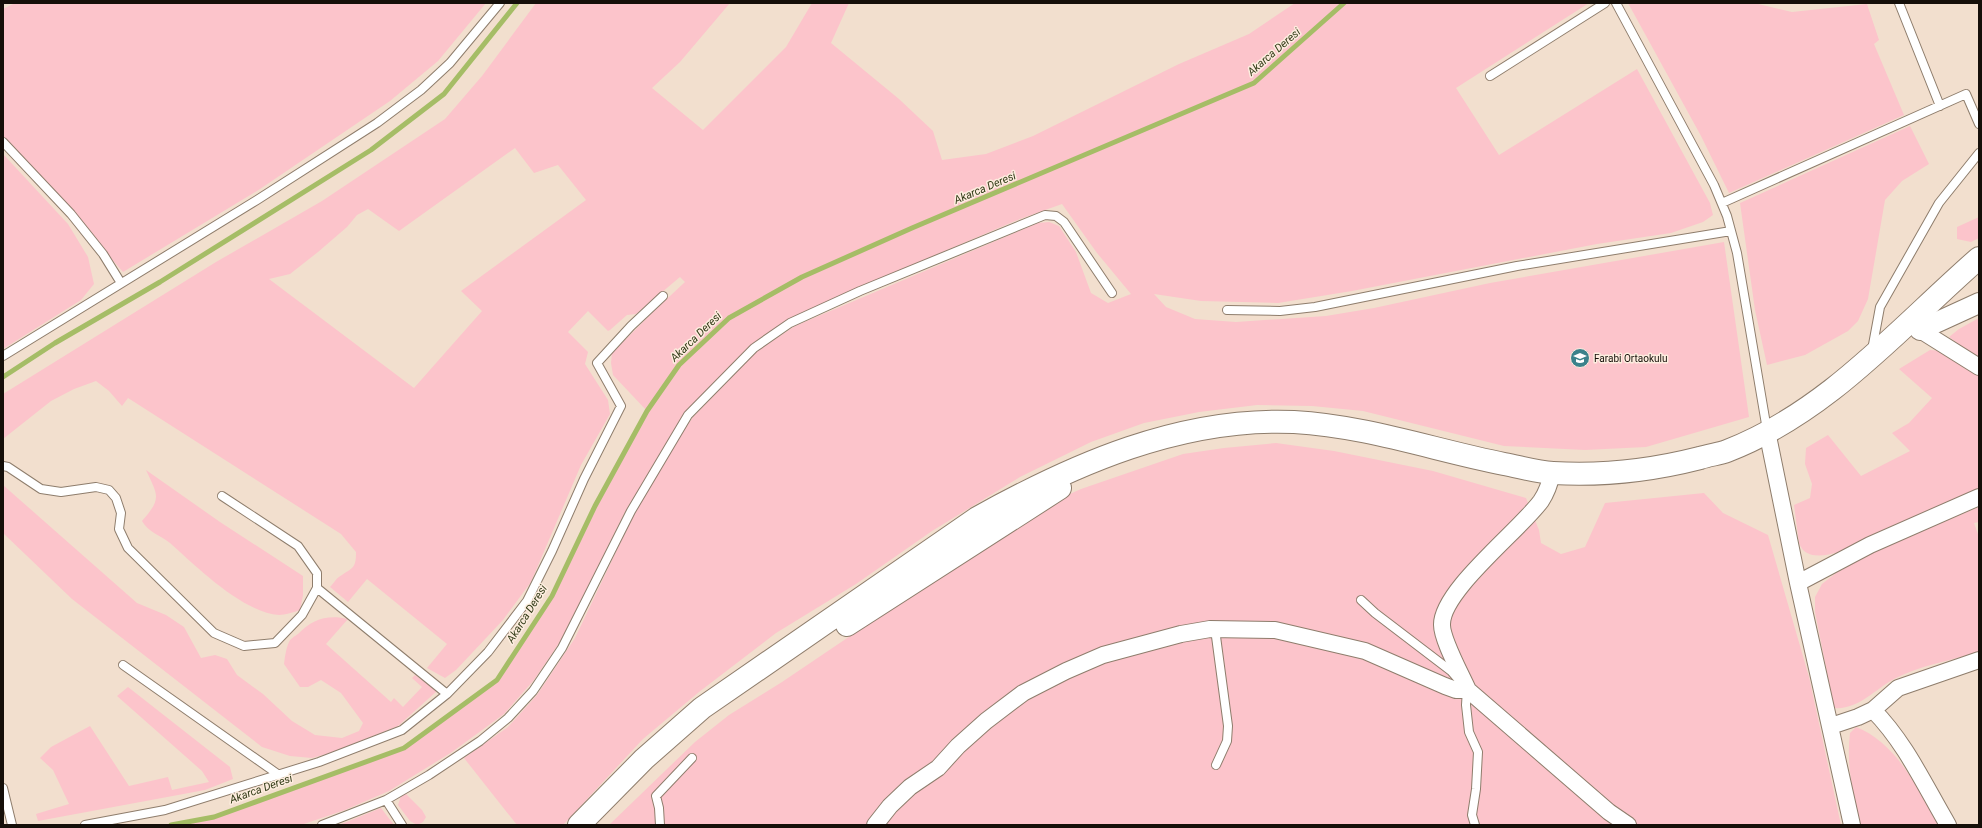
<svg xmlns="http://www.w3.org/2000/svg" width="1982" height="828" font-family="Roboto,sans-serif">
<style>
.green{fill:#fcc4cb;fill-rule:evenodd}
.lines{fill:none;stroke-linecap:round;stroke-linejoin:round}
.stream{stroke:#a5bd66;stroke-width:5}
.service-casing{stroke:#8e7d6c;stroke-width:10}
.minor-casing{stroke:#8e7d6c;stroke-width:18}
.tertiary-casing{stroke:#8e7d6c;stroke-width:22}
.secondary-casing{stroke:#8e7d6c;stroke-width:24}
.service{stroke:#fff;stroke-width:8}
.minor{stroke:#fff;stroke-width:16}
.tertiary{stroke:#fff;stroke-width:20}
.secondary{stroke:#fff;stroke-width:22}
.labels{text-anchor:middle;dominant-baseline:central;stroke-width:3;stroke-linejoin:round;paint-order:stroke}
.poi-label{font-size:10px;fill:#150f09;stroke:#fdeddf;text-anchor:start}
.water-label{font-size:11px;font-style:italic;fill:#323b17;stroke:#fdeddf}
</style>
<rect width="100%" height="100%" fill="#f2dfce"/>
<path class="green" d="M 15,3 L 486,3 L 438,61 L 390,101 L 260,189 L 123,272 L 3,136 L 3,9 Z
M 536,3 L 730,3 L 680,62 L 652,88 L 703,130 L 786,47 L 812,3 L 849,3 L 831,43 L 899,99 L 933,131 L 942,160 L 986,154 L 1033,136 L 1179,64 L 1249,34 L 1295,3 L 1589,3 L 1456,88 L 1499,155 L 1637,69 L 1710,203 L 1713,215 L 1703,222 L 1671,233 L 1597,244 L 1352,291 L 1278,303 L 1201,301 L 1154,294 L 1166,307 L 1195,319 L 1236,322 L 1326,316 L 1374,308 L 1490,283 L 1724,242 L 1749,417 L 1646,447 L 1585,450 L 1504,446 L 1363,411 L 1312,406 L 1257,405 L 1199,412 L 1144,423 L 1091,442 L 1020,477 L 932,531 L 856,584 L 776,633 L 699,692 L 643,739 L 563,825 L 517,825 L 464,758 L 508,727 L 537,695 L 575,638 L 633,516 L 664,459 L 693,417 L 757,351 L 795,326 L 1038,223 L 1049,222 L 1059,226 L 1076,252 L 1091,293 L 1108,303 L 1131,294 L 1097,253 L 1062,204 L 1020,219 L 846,293 L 790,318 L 752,344 L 685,413 L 625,512 L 562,639 L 534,680 L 504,714 L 452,752 L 389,791 L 345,810 L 301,825 L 171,825 L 214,817 L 404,748 L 497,680 L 552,596 L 595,506 L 647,411 L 613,375 L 611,363 L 612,353 L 655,310 L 685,282 L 680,277 L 636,314 L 627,315 L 610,330 L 608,331 L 588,311 L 568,332 L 588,352 L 585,364 L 608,400 L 610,414 L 581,465 L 531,582 L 503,620 L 456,670 L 445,678 L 427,668 L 447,644 L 367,579 L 348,602 L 330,587 C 334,583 337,577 342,575 C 354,567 356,567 356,552 L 341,534 L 128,398 L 122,406 L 109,391 L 96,381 L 74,389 L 51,401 L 3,439 L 3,394 L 216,262 L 322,201 L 445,119 L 482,76 ZM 515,148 L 534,173 L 558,165 L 586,200 L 461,291 L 482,311 L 414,388 L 269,279 L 290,274 L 318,252 L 347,227 L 357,215 L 368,209 L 399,231 Z
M 1628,3 L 1754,3 L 1792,12 L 1867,4 L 1879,40 L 1874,44 L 1904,115 L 1729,193 L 1701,136 Z
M 1910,126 L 1929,164 L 1902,181 L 1885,200 L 1868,299 L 1858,321 L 1848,331 L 1805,355 L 1767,365 L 1755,310 L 1740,203 Z
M 3,154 L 68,224 L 88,257 L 94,284 L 81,300 L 3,349 Z
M 1979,217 L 1979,238 L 1971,242 L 1957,239 L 1957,227 Z
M 1979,318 L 1979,359 L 1949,337 L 1959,329 Z
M 1930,350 L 1943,351 L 1979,376 L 1979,489 L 1839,552 C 1824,556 1805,560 1799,543 L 1794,505 L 1810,498 L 1812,484 L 1805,464 L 1806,448 L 1828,435 L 1861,476 L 1910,451 L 1892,433 L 1909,423 L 1932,398 L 1899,369 Z
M 1276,443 L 1334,451 L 1433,471 L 1526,498 L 1539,530 L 1541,543 L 1561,554 L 1585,547 L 1605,503 L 1704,493 L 1723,513 L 1768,535 L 1809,677 L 1841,825 L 609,825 L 695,742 L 729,715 L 782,682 L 1043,506 L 1081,489 L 1183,454 L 1224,448 Z
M 146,470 L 220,522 L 303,576 L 303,595 L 300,610 C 294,612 285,615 279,615 C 242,612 197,567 170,543 C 160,535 148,532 142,521 C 162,498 158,496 146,470 Z
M 3,485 L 137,603 L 166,615 L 184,627 L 201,658 L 215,655 L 227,659 L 237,675 L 263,694 L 292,721 L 315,735 L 342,738 L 359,731 L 363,723 L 341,693 L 321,680 L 308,687 L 300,687 L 284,664 C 285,657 286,648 289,642 C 290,639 295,636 298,634 C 312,619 328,614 348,619 L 326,644 L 391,702 L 394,698 L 403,707 L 422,687 L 412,678 L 415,675 L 437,691 L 398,726 L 330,753 L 312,758 L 290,756 L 262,747 L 72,599 L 3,533 Z
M 1979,507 L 1979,522 L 1974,523 L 1979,537 L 1979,652 C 1952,660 1918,666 1894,679 C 1874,690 1858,710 1834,708 L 1815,612 L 1815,597 L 1822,584 L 1836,573 L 1868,554 Z
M 128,687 L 230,767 L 233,779 L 205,790 L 38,821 L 36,814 L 69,804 L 53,770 L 40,758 L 51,747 L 90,726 L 129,786 L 168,777 L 172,790 L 209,782 L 202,771 L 117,696 Z
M 1856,727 C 1897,743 1918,789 1938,825 L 1860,825 C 1853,794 1846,764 1850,733 Z
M 406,794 L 422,810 L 426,817 L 423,822 L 417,825 L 410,821 L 398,805 L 401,796 Z
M 381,808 L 394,825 L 339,825 Z"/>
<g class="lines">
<path class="stream" d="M 3,377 L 55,343 L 160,282 L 371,150 L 444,94 L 517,3
M 171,825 L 214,817 L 404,748 L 497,680 L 552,596 L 595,506 L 647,411 L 679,365 L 729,318 L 802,277 L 912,228 L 1254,83 L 1344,3"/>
<g class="service-casing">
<path id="service" d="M 1616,3 L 1714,185 L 1727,216 L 1737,253 L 1767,430
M 1899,3 L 1940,106
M 1490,76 L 1605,3
M 3,142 L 71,214 L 103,254 L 121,283
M 1722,203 L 1966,94 L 1979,124
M 1227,310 L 1280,311 L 1315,307 L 1517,266 L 1731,231
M 1872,350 L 1880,307 L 1939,203 L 1979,153
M 3,356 L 257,200 L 377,123 L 421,90 L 450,63 L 500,3
M 3,466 L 8,467 L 41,489 L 61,492 L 96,487 L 109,490 L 116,498 L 121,513 L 119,529 L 128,548 L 214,633 L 244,646 L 275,643 L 302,615 L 317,588 L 317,573 L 298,546 L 222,496
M 317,588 L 447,694
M 1361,600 L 1375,613 L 1451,671 L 1457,678
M 1215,629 L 1228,726 L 1227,741 L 1216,765
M 123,665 L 279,775
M 1467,689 L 1466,705 L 1469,732 L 1478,752 L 1476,789 L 1472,815 L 1475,825
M 3,788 L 12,825
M 386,800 L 402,825
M 85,825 L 165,810 L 319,762 L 402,730 L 447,694 L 488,652 L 527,601 L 552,551 L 584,479 L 621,406 L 597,363 L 631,326 L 663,296
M 322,825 L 386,800 L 429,775 L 480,741 L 508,718 L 533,691 L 562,648 L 631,511 L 688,415 L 754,348 L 790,323 L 860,291 L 1045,215 L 1056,216 L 1064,222 L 1112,293
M 660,825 L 659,808 L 656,796 L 692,758"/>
</g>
<g class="minor-casing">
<path id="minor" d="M 1920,330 L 1979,367
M 1767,431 L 1798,583 L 1852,825
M 1798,583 L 1870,545 L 1979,497
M 1468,690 C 1461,674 1442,640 1442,625 C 1441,591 1520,530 1541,501 C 1547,492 1550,483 1552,473
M 1873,710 C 1905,742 1925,786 1948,825
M 1831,726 L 1858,717 L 1873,710 L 1898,688 L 1979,660
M 875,825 L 890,806 L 910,787 L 938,768 L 958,746 L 986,721 L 1023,693 L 1066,671 L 1103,655 L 1181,634 L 1210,629 L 1275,630 L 1365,651 L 1445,686 L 1456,690 L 1468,690 L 1609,812 L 1628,825"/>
</g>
<g class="tertiary-casing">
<path id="tertiary" d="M 1920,330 L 1979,303"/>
</g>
<g class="secondary-casing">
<path id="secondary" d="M 847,625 L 1060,488
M 579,825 L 644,759 L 702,708 L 977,518 C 1074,464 1181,417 1294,422 C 1366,426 1434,450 1504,464 C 1520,467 1537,472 1553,473 C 1603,476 1653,470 1700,458 C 1709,455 1719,454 1727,451 C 1828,412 1900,327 1979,258"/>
</g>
<use href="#service" class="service"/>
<use href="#minor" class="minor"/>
<use href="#tertiary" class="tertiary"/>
<use href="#secondary" class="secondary"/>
</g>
<defs>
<g id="school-disc" transform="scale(1)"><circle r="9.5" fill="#3b828b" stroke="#fdeddf"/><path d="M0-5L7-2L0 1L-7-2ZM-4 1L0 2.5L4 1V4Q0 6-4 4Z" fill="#fff"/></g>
</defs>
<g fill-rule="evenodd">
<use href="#school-disc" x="1580" y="358"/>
</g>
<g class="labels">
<g class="poi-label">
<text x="1594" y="358">Farabi Ortaokulu</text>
</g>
<g class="water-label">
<text transform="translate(1274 52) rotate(-41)">Akarca Deresi</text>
<text transform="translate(985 188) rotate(-23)">Akarca Deresi</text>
<text transform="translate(696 337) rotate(-44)">Akarca Deresi</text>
<text transform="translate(527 614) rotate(-58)">Akarca Deresi</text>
<text transform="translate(261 789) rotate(-20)">Akarca Deresi</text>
</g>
</g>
<rect width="1982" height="828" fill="none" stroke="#150f09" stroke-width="8"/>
</svg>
